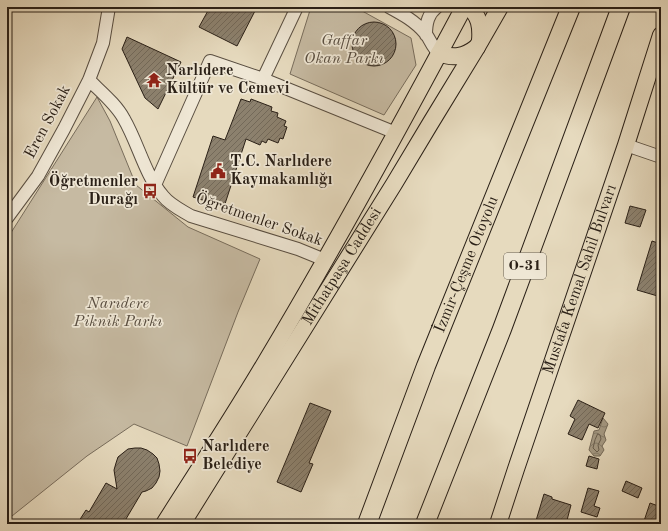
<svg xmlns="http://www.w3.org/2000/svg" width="668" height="531" font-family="'Old Standard TT',serif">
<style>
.park{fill:#c6baa2;stroke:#786d5c}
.water{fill:url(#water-waves);stroke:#746a59}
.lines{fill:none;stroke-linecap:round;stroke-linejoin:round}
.shore{stroke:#685e4e;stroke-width:1}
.building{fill:url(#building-hatch);stroke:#2a2017}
.minor-casing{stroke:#594e41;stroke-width:14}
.major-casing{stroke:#2a2017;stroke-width:18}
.highway-casing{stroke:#2a2017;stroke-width:20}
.minor{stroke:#efe7d5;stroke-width:12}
.major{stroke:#e6dabe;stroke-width:16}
.highway{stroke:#e6dabe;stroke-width:18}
.labels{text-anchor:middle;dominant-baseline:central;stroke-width:3.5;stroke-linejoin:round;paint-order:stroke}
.shield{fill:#efe7d5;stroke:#655c50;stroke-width:1}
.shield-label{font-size:15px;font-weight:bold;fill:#2a2017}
.park-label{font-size:16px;font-style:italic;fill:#594e41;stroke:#efe7d5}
.poi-label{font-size:16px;font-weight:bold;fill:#2a2017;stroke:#efe7d5;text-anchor:start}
.street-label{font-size:16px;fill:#2a2017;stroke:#efe7d5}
</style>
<defs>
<pattern id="water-waves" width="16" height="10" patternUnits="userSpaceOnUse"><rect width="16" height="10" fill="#a69b85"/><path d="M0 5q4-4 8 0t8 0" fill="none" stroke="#877e6c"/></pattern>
<pattern id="building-hatch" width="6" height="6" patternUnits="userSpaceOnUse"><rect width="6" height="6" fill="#8c816e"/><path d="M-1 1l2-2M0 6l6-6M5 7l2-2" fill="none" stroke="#736959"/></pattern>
</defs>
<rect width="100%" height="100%" fill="#e6dabe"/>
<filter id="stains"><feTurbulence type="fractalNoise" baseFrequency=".005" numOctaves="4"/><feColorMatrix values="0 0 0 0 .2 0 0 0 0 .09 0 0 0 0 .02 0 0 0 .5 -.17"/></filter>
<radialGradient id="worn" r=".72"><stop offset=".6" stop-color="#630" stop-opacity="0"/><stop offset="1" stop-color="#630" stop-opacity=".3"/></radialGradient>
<path class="park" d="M 311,7 L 355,7 L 411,38 L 416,65 L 384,115 L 290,74 Z
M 97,97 L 110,121 L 136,185 L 188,227 L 260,259 L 238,312 L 187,446 L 134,424 L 87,456 L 7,520 L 7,239 Z"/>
<path class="water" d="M 603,418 L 608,424 L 604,434 L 606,440 L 602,446 L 604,450 L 600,456 L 594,456 L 589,450 L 594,431 L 599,430 Z"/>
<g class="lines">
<path class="shore" d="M 598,434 L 600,435 L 601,439 L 598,445 L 599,450 L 597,452 L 593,448 L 595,440 Z"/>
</g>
<path class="building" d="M 210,7 L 257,7 L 237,46 L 199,27 Z
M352 44a22 22 0 1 1 44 0a22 22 0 1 1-44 0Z
M 127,37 L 181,62 L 158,109 L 145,98 L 122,49 Z
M 241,99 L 250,102 L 251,99 L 272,107 L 271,111 L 278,113 L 277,117 L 286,121 L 284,126 L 287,127 L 283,139 L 280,138 L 278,143 L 268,139 L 266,143 L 262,141 L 260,145 L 246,139 L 224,207 L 193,197 L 213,136 L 225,140 Z
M 630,206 L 646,210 L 640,227 L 625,223 Z
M 652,241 L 661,244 L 661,297 L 637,290 Z
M 578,400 L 605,413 L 598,428 L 589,424 L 582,440 L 568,434 L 575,419 L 570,416 Z
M 310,403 L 331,411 L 309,463 L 313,464 L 301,492 L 277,482 Z
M 135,448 L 141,448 L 147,450 L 153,454 L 157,458 L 159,464 L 160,471 L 159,477 L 156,483 L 152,488 L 146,491 L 142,492 L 123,524 L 77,524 L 86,510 L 89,512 L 106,483 L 117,489 L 114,470 L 116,463 L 118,457 L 128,449 Z
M 589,456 L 599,459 L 597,469 L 586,466 Z
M 626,481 L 642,488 L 638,498 L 622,491 Z
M 588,488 L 599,491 L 594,506 L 600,508 L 597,517 L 581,512 Z
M 544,494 L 552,497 L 552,499 L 571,505 L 566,524 L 535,524 Z
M 650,503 L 661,507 L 661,524 L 643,524 Z"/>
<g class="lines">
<g class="minor-casing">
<path id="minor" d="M 389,7 C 402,14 415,21 425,33 C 431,40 431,46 439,53
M 426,35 C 426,23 428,14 437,7
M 263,79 L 297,7
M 89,80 C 101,92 116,104 124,119 C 138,143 145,175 163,196 C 170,205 181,210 191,216 L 298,249 L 325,260
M 626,145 L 661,157
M 155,185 L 210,61 L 263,79 L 396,133
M 7,218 L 38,176 L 64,129 L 89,80 L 103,43 L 109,7"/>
</g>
<g class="major-casing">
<g id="major">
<path d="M 468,7 C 480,15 481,28 480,41"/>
<path d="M 439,53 C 454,59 464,57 477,47"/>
<path d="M 164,524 C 199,469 235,414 268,358 C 337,243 401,125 464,7"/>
<path id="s1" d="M 182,524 L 394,184 L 430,124 L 477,47 L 500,7"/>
<path id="s2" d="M 498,524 L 516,469 L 626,145 L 661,35"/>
</g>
</g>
<g class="highway-casing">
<g id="highway">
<path id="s3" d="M 367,524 L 426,366 L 571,7"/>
<path d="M 425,524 L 502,329 L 621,7"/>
</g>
</g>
<use href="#minor" class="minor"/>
<use href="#major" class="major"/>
<use href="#highway" class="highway"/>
</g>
<defs>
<g id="temple-bare" transform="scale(1.2)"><path d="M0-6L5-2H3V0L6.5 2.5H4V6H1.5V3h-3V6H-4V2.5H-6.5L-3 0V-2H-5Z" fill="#8f2418" stroke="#efe7d5" stroke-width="2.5" paint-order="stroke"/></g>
<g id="civic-bare" transform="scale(1.2)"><path d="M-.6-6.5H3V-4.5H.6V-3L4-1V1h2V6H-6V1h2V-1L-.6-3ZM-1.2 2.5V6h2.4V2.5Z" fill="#8f2418" stroke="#efe7d5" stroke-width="2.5" paint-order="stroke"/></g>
<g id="bus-bare" transform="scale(1.2)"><path d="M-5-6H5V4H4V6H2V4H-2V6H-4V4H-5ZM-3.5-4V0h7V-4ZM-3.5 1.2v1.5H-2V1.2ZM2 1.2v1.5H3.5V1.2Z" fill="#8f2418" stroke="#efe7d5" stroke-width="2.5" paint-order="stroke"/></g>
</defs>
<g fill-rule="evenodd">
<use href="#temple-bare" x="154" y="80"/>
<use href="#civic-bare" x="218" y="171"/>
<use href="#bus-bare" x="150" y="191"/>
<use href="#bus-bare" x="190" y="456"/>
</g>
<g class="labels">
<rect class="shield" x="504" y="253" width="42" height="26" rx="3"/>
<g class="shield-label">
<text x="525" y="266">O-31</text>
</g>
<g class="park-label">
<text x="344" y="41">Gaffar<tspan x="344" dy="18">Okan Parkı</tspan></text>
<text x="118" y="304">Narıdere<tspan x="118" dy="18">Piknik Parkı</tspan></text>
</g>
<g class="poi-label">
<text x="166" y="71">Narlıdere<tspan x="166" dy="18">Kültür ve Cemevi</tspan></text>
<text x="230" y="162">T.C. Narlıdere<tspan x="230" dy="18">Kaymakamlığı</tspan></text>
<text x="138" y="182" text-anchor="end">Öğretmenler<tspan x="138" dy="18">Durağı</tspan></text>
<text x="202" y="447">Narlıdere<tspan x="202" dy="18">Belediye</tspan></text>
</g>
<g class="street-label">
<text transform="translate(48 122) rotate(-62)">Eren Sokak</text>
<text transform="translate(259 220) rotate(19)">Öğretmenler Sokak</text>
<text stroke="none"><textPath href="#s3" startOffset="278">İzmir-Çeşme Otoyolu</textPath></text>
<text stroke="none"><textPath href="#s1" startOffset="303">Mithatpaşa Caddesi</textPath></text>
<text stroke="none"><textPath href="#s2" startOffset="258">Mustafa Kemal Sahil Bulvarı</textPath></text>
</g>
</g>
<rect width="668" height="531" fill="none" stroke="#e6dabe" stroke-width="24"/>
<rect x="8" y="8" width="652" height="515" fill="none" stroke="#2a2017" stroke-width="2"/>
<rect x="12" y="12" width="644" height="507" fill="none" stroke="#2a2017"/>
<rect width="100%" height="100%" filter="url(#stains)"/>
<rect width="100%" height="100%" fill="url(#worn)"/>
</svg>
